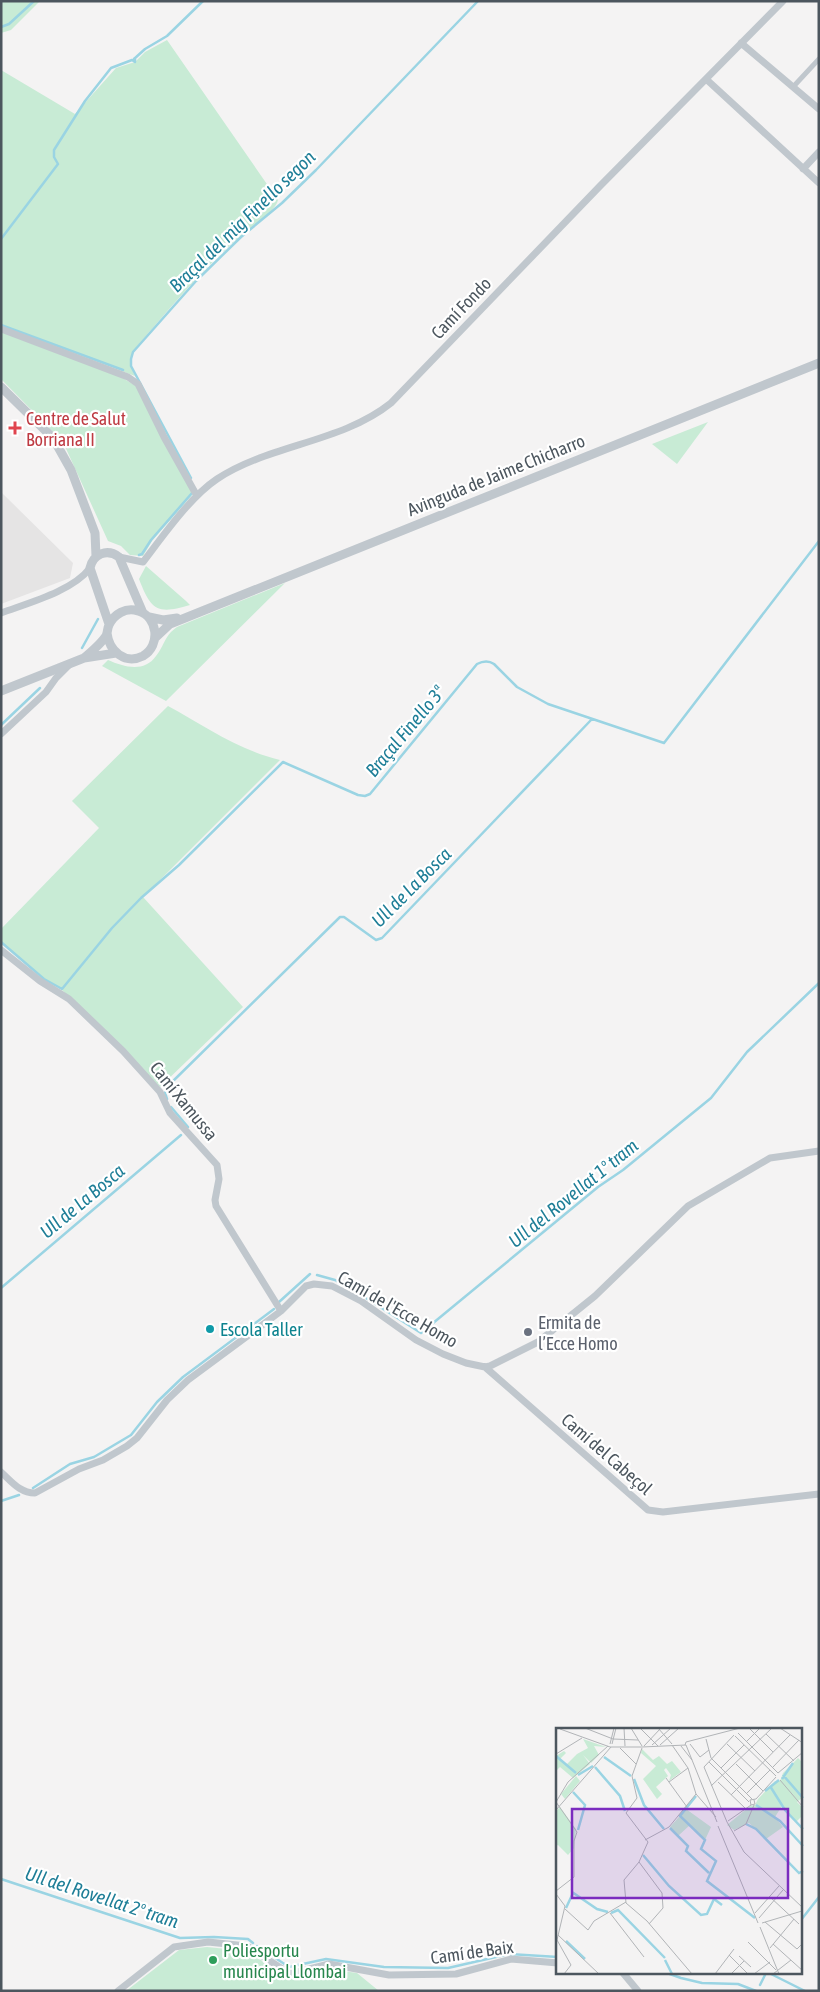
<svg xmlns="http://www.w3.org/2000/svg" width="820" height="1992" font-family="'Asap Condensed',sans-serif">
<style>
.education{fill:#e5e4e4}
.green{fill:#c8ebd5}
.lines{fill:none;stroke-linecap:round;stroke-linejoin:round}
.stream{stroke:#9ad4e3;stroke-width:2.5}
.pedestrian{stroke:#c0c7cd;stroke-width:5}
.minor{stroke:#c0c7cd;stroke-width:7}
.tertiary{stroke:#c0c7cd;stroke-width:9}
.health-dot{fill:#e0444e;stroke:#fff;stroke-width:2}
.culture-dot{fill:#0f9aa8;stroke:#fff;stroke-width:2}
.worship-dot{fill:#6b7280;stroke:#fff;stroke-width:2}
.leisure-dot{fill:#2e9e5b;stroke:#fff;stroke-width:2}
.labels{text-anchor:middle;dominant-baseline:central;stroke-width:4.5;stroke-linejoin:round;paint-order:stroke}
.street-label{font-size:18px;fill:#4c565e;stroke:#fff}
.health-label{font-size:18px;fill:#be3a42;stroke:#fff;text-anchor:start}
.worship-label{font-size:18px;fill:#5b616d;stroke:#fff;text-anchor:start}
.culture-label{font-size:18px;fill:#0d838f;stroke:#fff;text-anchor:start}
.leisure-label{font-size:18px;fill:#27864d;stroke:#fff;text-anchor:start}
.water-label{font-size:19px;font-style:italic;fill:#1e7e97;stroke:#fff}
.inset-river{fill:none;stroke:#9ad4e3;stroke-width:2.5}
.inset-road{fill:none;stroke:#b1b4b7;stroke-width:1}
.view{fill:#7b2cbf;fill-opacity:0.15;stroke:#7b2cbf;stroke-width:2.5}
.inset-edge{fill:none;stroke:#4c565e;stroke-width:2.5}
</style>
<rect width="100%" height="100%" fill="#f4f3f3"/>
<path class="education" d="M 1,492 L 73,563 L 70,578 L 1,604 Z"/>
<path class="green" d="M 1,1 L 40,1 L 11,30 L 1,33 Z
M 167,40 L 278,200 C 276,211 252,226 243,234 C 204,267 171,307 138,345 C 129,356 129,364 135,376 L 1,326 L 1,70 L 75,114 L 116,68 L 135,62 L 145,52 Z
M 1,331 L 121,377 L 136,386 L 193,494 L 152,541 L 143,556 L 130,555 L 121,546 L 108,541 L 63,442 L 1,379 Z
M 708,422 L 677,464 L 652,444 Z
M 146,566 L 186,601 L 190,605 C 157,615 151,610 139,579 Z
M 285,583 L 166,701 L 102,666 L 108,660 C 124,667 144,673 156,656 C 165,645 164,636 177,627 Z
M 168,706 C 203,725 240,751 280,760 L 143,897 L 243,1007 L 160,1087 L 61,989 L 44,979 L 1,942 L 1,929 L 99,828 L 72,801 Z
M 207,1947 L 247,1951 L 288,1978 L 329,1969 L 357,1973 L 379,1991 L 126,1991 L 179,1950 Z"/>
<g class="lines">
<path class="stream" d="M 1,27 L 9,24 L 34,1
M 1,239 L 58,164 L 54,157 L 54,150 L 85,101 L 111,68 L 132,60 L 135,62 L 135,58 L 134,59 L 145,49 L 167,36 L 203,1
M 1,325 L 123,370
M 191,478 L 131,366 L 131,359 L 133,352 L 196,281 L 241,237 L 282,203 L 316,170 L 478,1
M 139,555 L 142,554 L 151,540 L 192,493
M 82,648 L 98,619
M 1,725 L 40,688
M 1,942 L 44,979 L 62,989 L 112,928 L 141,898 L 179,865 L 283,762 L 358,795 L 365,796 L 370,794 L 477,664 C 483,661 488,660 494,664 L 517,687 L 548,704 L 664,743 L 819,541
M 167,1099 L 165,1093 L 168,1086 L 340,917 L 344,917 L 376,940 L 382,938 L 592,719
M 171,1107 L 188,1127
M 317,1275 L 335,1280 L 355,1291 L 421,1333 L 598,1187 L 623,1170 L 711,1098 L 747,1052 L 819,983
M 1,1288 L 181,1135
M 279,1302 L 310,1274
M 33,1488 L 70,1464 L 94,1457 L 131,1435 L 157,1402 L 183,1377 L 274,1309
M 1,1501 L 19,1495
M 1,1879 L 180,1938 L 214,1937 L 248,1939 L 253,1943
M 801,1920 L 819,1897
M 257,1946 L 289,1967 L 326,1959 L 384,1967 L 448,1968 L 509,1954 L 558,1957
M 667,1973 L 681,1978 L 702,1983 L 738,1984 L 756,1991
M 771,1974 L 805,1991
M 760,1985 L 766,1973"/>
<path class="pedestrian" d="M 793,87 L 819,59"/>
<path class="minor" d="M 741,43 L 819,109
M 706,79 L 819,183
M 803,169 L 819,152
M 1,329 L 128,377 L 138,384 L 164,437 L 197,496
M 119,557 L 143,562 C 163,536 190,497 217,479 C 270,444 341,443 391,403 L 600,186 L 783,1
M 1,613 C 28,603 73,591 90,568
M 1,734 L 46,692 L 56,678 L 69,665
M 1,950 L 40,981 L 69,999 L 123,1051 L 160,1092 L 170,1113 L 217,1165 L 219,1179 L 215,1200 L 216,1206 L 281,1311
M 485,1367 L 648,1510 L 663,1512 L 819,1494
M 1,1472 C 12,1482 20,1493 35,1493 L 79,1469 L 103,1460 L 127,1446 L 137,1438 L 167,1400 L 188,1380 L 281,1311 L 306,1286 L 314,1284 L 332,1286 L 361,1301 L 416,1340 L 443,1354 L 466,1363 L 485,1367 L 490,1366 L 538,1342 L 595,1296 L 688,1206 L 770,1158 L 819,1151
M 623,1973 L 638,1991
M 118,1991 L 174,1947 L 208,1942 L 247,1946 L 290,1974 L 329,1964 L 389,1975 L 456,1974 L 511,1959 L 558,1963"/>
<path class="tertiary" d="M 1,387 L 53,438 L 71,470 L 95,533 L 96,556
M 149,617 L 163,620 L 177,618
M 109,624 L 90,568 C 93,554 107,548 119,557 L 143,613
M 155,638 L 170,624 L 185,618 L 819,363
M 84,658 C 92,651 100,645 106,636 C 108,632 107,629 109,625 C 114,614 126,607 138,611 C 158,616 161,646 143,656 C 125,665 109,651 107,633
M 1,691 L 84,658 L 116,653"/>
</g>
<path class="health-dot" d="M12.5 420.5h5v5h5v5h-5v5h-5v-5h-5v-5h5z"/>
<circle class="culture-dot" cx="210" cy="1329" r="5"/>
<circle class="worship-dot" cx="528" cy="1332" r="5"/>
<circle class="leisure-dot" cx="213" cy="1960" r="5"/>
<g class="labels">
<g class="street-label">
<text transform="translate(461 308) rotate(-46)">Camí Fondo</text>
<text transform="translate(496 475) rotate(-22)">Avinguda de Jaime Chicharro</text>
<text transform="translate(184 1101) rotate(51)">Camí Xamussa</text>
<text transform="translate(398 1309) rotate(30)">Camí de l'Ecce Homo</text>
<text transform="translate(607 1454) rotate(41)">Camí del Cabeçol</text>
<text transform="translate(472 1952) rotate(-8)">Camí de Baix</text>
</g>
<g class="health-label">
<text x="26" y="418">Centre de Salut<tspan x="26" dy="21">Borriana II</tspan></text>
</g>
<g class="worship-label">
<text x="538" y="1322">Ermita de<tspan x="538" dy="21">l’Ecce Homo</tspan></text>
</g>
<g class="culture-label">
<text x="220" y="1329">Escola Taller</text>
</g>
<g class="leisure-label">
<text x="223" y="1950">Poliesportu<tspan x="223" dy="21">municipal Llombai</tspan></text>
</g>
<g class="water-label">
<text transform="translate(242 221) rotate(-44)">Braçal del mig Finello segon</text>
<text transform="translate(405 731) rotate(-50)">Braçal Finello 3ª</text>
<text transform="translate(411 887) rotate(-45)">Ull de La Bosca</text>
<text transform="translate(573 1193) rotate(-39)">Ull del Rovellat 1º tram</text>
<text transform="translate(82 1201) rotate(-40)">Ull de La Bosca</text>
<text transform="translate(102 1897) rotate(18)">Ull del Rovellat 2º tram</text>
</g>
</g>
<g transform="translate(556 1728)">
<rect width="246" height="246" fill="#f4f3f3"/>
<path d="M 27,11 L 50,19 L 38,18 L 43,27 L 35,35 L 27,27 L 34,36 L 17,50 L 4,39 L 0,43 L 0,28 L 8,23 L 10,25 L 4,31 L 10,37 L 21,26 L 32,20 ZM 86,21 L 97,32 L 103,28 L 111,36 L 116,33 L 125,44 L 113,53 L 115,47 L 110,40 L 108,42 L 112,48 L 100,59 L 106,66 L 101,71 L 87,51 L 100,38 L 85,25 ZM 242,30 L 246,34 L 246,70 L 241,74 L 246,79 L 246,88 L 240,94 L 226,78 L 219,89 L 227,99 L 210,111 L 193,95 L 178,102 L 171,97 L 194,78 L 199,77 L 202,71 L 219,53 L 224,53 L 227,45 ZM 20,48 L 24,53 L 9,71 L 5,66 ZM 4,79 L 20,101 L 18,120 L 12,127 L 2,117 L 0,118 L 0,83 ZM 130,81 L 155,99 L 149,112 L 134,97 L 122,108 L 114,99 Z" fill="#c8ebd5"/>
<path class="inset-river" d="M 0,28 L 20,45M 48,29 L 75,48M 39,39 L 64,68 L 69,83M 22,47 L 37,38M 227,47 L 247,70M 78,51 L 88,77 L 108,101M 226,51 L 237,35M 214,58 L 229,82 L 247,101M 209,63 L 223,52M 17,64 L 29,77 L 22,102M 140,68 L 124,88 L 149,112 L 145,121 L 160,133 L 151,153 L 199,190M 200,77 L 224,93 L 247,118M 190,96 L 200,101 L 243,145 L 247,143M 114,100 L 132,118 L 130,123 L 153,145M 87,127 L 113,158 L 145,187 L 151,186 L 158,171 L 166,177M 16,164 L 41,181 L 52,184M 10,180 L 17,165M 55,185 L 62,182 L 109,230M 10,213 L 29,231M 109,232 L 116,246"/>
<path class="inset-road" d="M 29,0 L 57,11 L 82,12M 68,0 L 69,18M 75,0 L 86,18M 84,0 L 102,18M 102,0 L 116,16M 193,0 L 217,24M 224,0 L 247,15M 4,1 L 54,19 L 86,19M 182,5 L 222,45M 210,6 L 238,33M 179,8 L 220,48M 150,11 L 155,30 L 196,71M 191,13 L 204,0M 54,16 L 58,0M 56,16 L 60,0M 134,16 L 144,29 L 153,22M 171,16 L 199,43M 96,17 L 115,0M 104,17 L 123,0M 116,17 L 132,40 L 140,66 L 160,89M 129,17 L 130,14 L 184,0M 130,17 L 161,94M 88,18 L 105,0M 125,18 L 136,32M 86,19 L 130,17M 64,20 L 80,36M 86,20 L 76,48 L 81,70 L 70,85 L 92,114 L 83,134 L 106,165 L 107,180 L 93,196M 0,26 L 26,10M 153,34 L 193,74M 180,36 L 207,63M 217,39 L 243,12M 165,40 L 188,17M 222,45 L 247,24M 110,50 L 131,79M 224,52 L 247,79M 113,54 L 132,40M 162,54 L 190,81M 155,58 L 216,0M 191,65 L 214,42M 175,67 L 234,7M 198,72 L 199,76 L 195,77 L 194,72 L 200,71 L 220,49M 0,74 L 21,104 L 18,113 L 18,149 L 0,163M 0,74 L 12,54 L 52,18M 0,82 L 55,19M 172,93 L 195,77M 171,94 L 188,124 L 247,180M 171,94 L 148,39 L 178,7M 162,98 L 202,195M 178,103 L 190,96 L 198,77M 89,112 L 113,99 L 140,66M 83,134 L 68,152 L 70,175 L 91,193 L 136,246M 0,166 L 9,178 L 1,212 L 15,237 L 8,246M 213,168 L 243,196M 9,181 L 32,202 L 38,193 L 70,174M 54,185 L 88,229M 199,185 L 223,158M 203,190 L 227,162M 209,194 L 241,221 L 247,215M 206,195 L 246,183M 204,199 L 223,246M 2,207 L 43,246M 192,214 L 220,242M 217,216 L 247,243M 214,220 L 238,191M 173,227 L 192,246M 183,228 L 195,239M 159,246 L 178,221M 175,246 L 188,233M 198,246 L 214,234M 217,246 L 235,232"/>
<path class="view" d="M 16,81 L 232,81 L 232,170 L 16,170 Z"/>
<rect width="246" height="246" class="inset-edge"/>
</g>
<rect width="820" height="1992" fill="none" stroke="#4c565e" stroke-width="5"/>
</svg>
